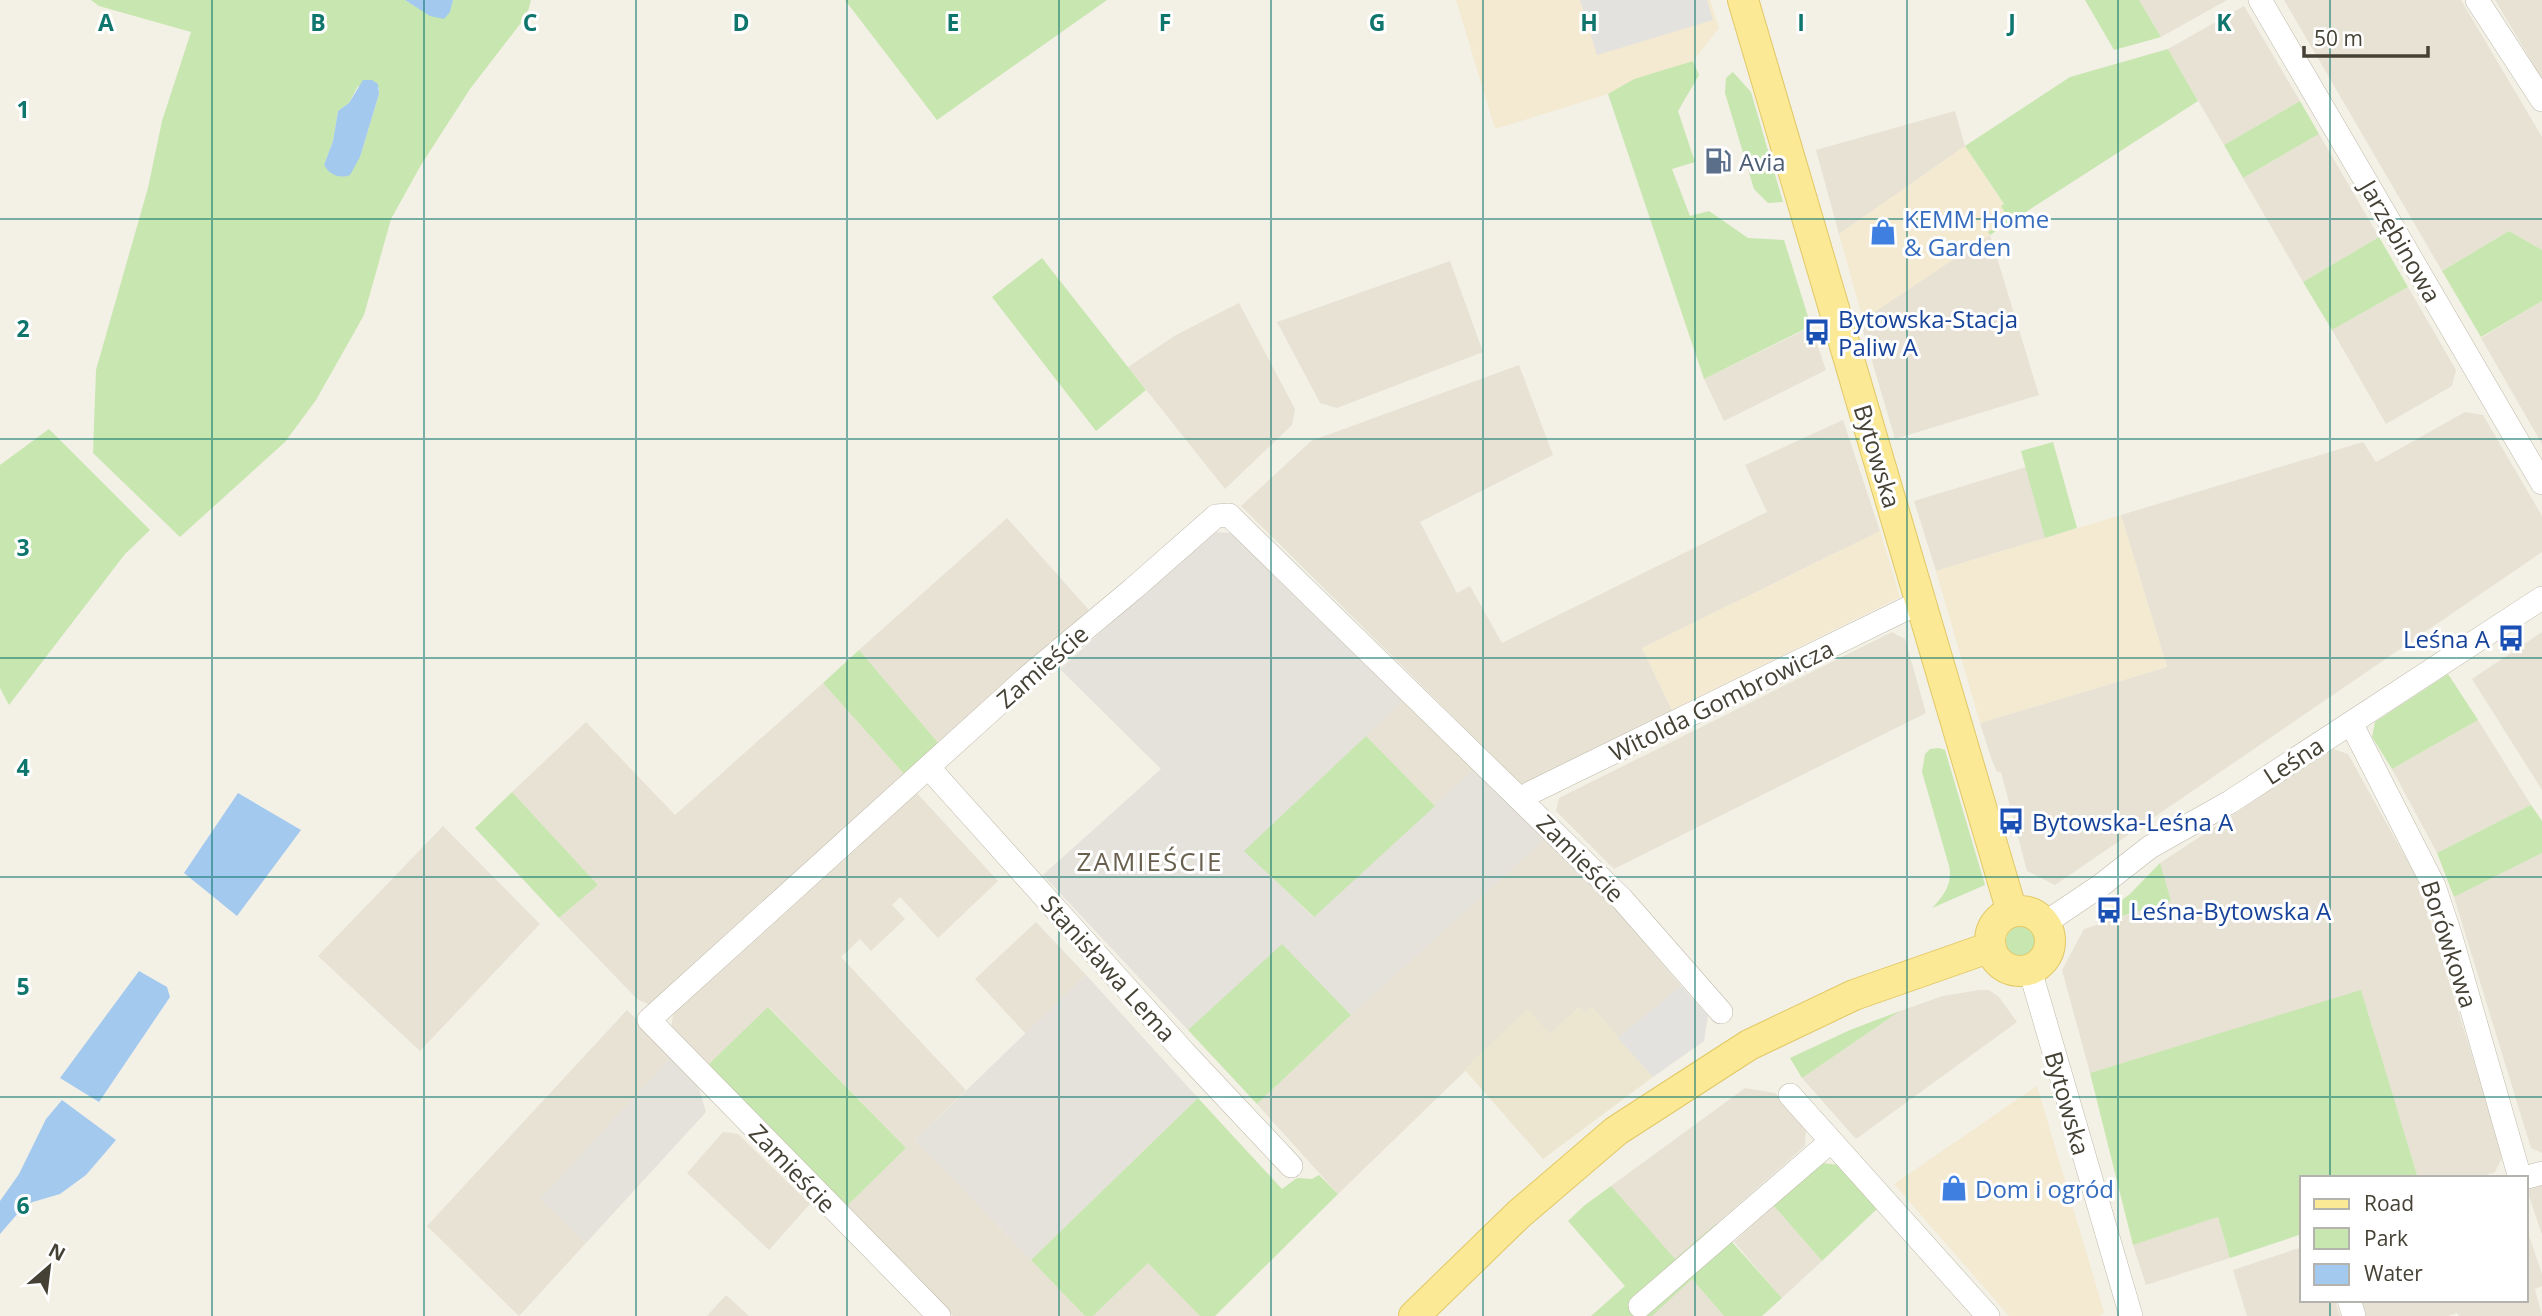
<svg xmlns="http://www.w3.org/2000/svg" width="2542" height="1316" font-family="'Open Sans',sans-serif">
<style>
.residential{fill:#e7e2d4}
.commercial{fill:#f4e9d1}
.industrial{fill:#e5e1db}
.education{fill:#ece6d0}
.green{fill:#c8e6af;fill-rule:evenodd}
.parking{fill:#e4e2de}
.water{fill:#a3c9ef}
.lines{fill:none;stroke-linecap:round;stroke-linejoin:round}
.minor-casing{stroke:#beb9a9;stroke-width:24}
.major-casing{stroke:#e1c865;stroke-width:32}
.minor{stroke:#fff;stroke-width:23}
.major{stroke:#fce995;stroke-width:30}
.grid{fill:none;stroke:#0f766e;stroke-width:2;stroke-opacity:0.55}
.labels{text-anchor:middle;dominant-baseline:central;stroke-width:6;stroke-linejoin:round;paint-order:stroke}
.service-label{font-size:24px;fill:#4e5e75;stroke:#fff;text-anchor:start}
.shop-label{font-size:24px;fill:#366cbe;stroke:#fff;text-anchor:start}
.street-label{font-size:24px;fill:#454135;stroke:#fff}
.transit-label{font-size:24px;fill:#164399;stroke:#fff;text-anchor:start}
.neighbourhood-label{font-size:26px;letter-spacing:2px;fill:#685f4d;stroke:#fff}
.grid-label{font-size:23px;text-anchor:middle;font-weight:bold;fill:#0f766e;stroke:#fff;stroke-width:6;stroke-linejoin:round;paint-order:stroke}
</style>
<rect width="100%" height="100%" fill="#f3f0e6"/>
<path class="residential" d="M 2139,0 L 2227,0 L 2161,37 Z
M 2284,0 L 2461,0 L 2542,137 L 2542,250 L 2509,231 L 2442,271 Z
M 2495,0 L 2542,0 L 2542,79 Z
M 2244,6 L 2300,101 L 2224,145 L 2168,49 Z
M 1955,111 L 1965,146 L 1839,234 L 1816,150 Z
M 2319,134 L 2379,237 L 2303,282 L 2243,178 Z
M 1990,235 L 2039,395 L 1895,439 L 1860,320 Z
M 1450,261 L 1483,352 L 1337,408 L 1320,403 L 1277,322 Z
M 2408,287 L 2456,370 L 2452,386 L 2386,424 L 2332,330 Z
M 2542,301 L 2542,444 L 2481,338 Z
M 1239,303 L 1295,409 L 1292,425 L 1225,489 L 1128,367 L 1176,335 Z
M 1811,327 L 1826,370 L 1724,421 L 1704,379 Z
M 1519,365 L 1553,455 L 1420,522 L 1457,593 L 1470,586 L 1502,643 L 1767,512 L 1745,465 L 1843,420 L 1880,531 L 1642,648 L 1672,710 L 1522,785 L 1241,506 L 1311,441 Z
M 2465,412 L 2483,415 L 2542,516 L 2542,552 L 2055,885 L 2027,871 L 2001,772 L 1997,772 L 1991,758 L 1980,723 L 2167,667 L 2121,515 L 2363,442 L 2376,462 Z
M 2026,467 L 2045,538 L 1936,571 L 1914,501 Z
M 1007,518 L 1089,610 L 940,745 L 859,650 Z
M 1892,632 L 1905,639 L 1926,713 L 1614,869 L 1556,811 L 1559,798 Z
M 2542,632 L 2542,790 L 2472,679 Z
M 823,683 L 905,775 L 650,1005 L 637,999 L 559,918 L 598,885 L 512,792 L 586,722 L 675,815 Z
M 1406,698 L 1477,766 L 1435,806 L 1366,736 Z
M 2478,720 L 2531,805 L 2437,853 L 2392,769 Z
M 2333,749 L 2348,754 L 2417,878 L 2503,1156 L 2495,1172 L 2477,1178 L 2418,1178 L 2361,991 L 2090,1073 L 2062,970 L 2084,929 L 2170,901 L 2160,863 Z
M 914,790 L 998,881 L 938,938 L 900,897 L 892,905 L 905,919 L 871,951 L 860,939 L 841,957 L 966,1090 L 915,1140 L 1085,1316 L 953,1316 L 847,1206 L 906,1148 L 769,1007 L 708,1065 L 671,1028 L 674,1009 Z
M 443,826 L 540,924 L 420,1051 L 318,956 Z
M 1547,837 L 1626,915 L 1623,918 L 1681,986 L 1618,1038 L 1592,1007 L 1585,1013 L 1579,1007 L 1550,1035 L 1528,1010 L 1338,1194 L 1257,1104 L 1351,1015 Z
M 2542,853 L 2542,1153 L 2531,1148 L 2454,897 Z
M 1036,922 L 1086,975 L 1026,1034 L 975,979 Z
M 1979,990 L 1989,990 L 1999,997 L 2017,1022 L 1856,1139 L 1802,1078 L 1900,1011 L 1943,996 Z
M 627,1010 L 673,1055 L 540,1199 L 586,1243 L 519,1316 L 427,1226 Z
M 1745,1088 L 1775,1093 L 1806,1128 L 1805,1146 L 1675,1260 L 1611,1186 Z
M 723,1132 L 738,1134 L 810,1204 L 769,1250 L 687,1173 Z
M 2542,1185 L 2542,1235 L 2527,1190 Z
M 1774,1206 L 1822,1261 L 1782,1298 L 1734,1242 Z
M 2218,1217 L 2230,1258 L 2146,1285 L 2133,1245 Z
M 2526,1227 L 2542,1274 L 2542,1286 L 2535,1289 L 2542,1316 L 2459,1316 L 2457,1313 L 2448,1316 L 2366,1316 L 2362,1300 L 2526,1300 Z
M 2302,1247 L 2302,1300 L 2335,1300 L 2340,1316 L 2247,1316 L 2233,1270 Z
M 1148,1263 L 1200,1316 L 1093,1316 Z
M 1692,1279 L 1724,1316 L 1652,1316 L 1651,1315 Z
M 726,1295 L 749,1316 L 707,1316 Z"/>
<path class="commercial" d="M 1456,0 L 1710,0 L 1719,28 L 1693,61 L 1634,79 L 1608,94 L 1495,129 Z
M 1965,146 L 2004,205 L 2001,206 L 2008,218 L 1988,232 L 1990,235 L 1863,320 L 1839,234 Z
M 2121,515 L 2167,667 L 1980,723 L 1936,571 Z
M 1880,531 L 1900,597 L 1672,710 L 1642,648 Z
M 2037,1086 L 2104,1312 L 2100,1316 L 2009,1316 L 1894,1184 Z"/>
<path class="industrial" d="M 1212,532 L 1233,533 L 1322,622 L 1406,698 L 1245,851 L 1313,917 L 1477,766 L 1547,837 L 1351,1015 L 1282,945 L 1188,1030 L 1043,875 L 1161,769 L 1060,669 Z
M 1086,975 L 1198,1098 L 1031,1260 L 915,1140 Z
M 673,1055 L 696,1079 L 706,1112 L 586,1243 L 540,1199 Z"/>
<path class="education" d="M 1579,1007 L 1585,1013 L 1592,1007 L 1653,1077 L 1543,1159 L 1464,1069 L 1528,1009 L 1550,1034 Z"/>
<path class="green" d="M 91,0 L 405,0 L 418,8 L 450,12 L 453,0 L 531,0 L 527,15 L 470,89 L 421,165 L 391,219 L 364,315 L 316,400 L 285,442 L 180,537 L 93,453 L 96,370 L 148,188 L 162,121 L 191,32 L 99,6 ZM 358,86 L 379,88 L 379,94 L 360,157 L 332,174 L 324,165 L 333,141 L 338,111 L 349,103 Z
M 845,0 L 1107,0 L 937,120 Z
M 2085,0 L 2139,0 L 2161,37 L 2114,50 Z
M 2168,49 L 2198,101 L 1990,235 L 1988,232 L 2008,218 L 2001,206 L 2004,204 L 1965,146 L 2070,77 Z
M 1693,61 L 1699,75 L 1678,111 L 1695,162 L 1672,169 L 1690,216 L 1709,211 L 1748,238 L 1784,240 L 1811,326 L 1704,379 L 1608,94 L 1634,79 Z
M 1733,72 L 1751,92 L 1783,202 L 1768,203 L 1754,189 L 1725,93 L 1726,78 Z
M 2300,101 L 2319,134 L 2243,178 L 2224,145 Z
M 2509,231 L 2542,250 L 2542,301 L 2481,337 L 2442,271 Z
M 2379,237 L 2408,287 L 2332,330 L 2303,282 Z
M 1042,258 L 1146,390 L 1096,431 L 992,297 Z
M 49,429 L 150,530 L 125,554 L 9,705 L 0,688 L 0,465 Z
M 2053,442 L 2077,528 L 2045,538 L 2021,451 Z
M 859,650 L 940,745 L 905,775 L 823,683 Z
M 2448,674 L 2478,720 L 2392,769 L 2372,737 L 2375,722 Z
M 1366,736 L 1435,806 L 1314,917 L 1244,851 Z
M 1939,748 L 1945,750 L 1985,885 L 1932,908 C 1944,896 1953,883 1949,866 L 1922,772 L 1925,754 L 1930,749 Z
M 512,792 L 598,885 L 559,918 L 475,828 Z
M 2531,805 L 2542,821 L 2542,853 L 2454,897 L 2437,853 Z
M 2160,863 L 2171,901 L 2100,923 L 2098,918 L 2130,894 Z
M2006 941a15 15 0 1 1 30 0a15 15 0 1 1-30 0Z
M 1282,944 L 1351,1015 L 1257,1104 L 1188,1030 Z
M 2361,990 L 2418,1178 L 2302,1178 L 2302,1234 L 2230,1258 L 2218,1217 L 2133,1245 L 2090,1073 Z
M 768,1007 L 906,1148 L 847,1206 L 708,1065 Z
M 1900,1011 L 1802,1078 L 1790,1058 L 1850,1030 Z
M 1198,1098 L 1282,1189 L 1297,1178 L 1312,1179 L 1319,1175 L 1338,1194 L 1215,1316 L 1200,1316 L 1148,1263 L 1093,1316 L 1085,1316 L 1031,1260 Z
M 1822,1163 L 1840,1165 L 1877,1209 L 1822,1261 L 1774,1206 Z
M 1611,1186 L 1675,1259 L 1716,1224 L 1782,1298 L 1762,1316 L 1724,1316 L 1692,1279 L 1652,1316 L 1591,1316 L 1625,1286 L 1568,1221 L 1585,1205 Z"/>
<path class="parking" d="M 1580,0 L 1707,0 L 1713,20 L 1597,55 Z
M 1681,986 L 1708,1016 L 1704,1041 L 1653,1077 L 1618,1038 Z"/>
<path class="water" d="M 405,0 L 453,0 L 450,12 L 444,19 L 430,16 Z
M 363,80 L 372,80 L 378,84 L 379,94 L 360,157 L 350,175 C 339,179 330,175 324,165 L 333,141 L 338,111 L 349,103 Z
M 238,793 L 301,830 L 237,916 L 184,873 Z
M 139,971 L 167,987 L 170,997 L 99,1102 L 60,1078 Z
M 62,1100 L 116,1140 L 86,1175 L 60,1194 L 26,1204 L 0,1234 L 0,1201 L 19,1174 L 46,1119 Z"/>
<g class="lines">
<g class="minor-casing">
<path id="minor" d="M 2260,0 L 2542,483
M 2477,0 L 2542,100
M 2351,723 L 2434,886 L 2451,937 L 2520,1178
M 929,768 L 1183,1051 L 1291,1166
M 1523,800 L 1530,793 L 1906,609 L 1922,605
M 2045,923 L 2100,886 L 2150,847 L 2230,802 L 2542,598
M 2030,970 L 2131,1316
M 1790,1095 L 1988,1316
M 2524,1178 L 2542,1173
M 2349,1300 L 2354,1316
M 1640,1306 L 1830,1142
M 939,1316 L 649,1020 L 1030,675 L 1133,589 L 1216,516 L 1229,515 L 1622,899 L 1721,1012"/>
</g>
<g class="major-casing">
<path id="major" d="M 1743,0 L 2012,912
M1990 941a30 30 0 1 1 60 0a30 30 0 1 1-60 0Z
M 1414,1316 L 1519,1214 L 1616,1131 L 1749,1045 L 1854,995 L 1991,947"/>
</g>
<use href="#minor" class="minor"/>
<use href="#major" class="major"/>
</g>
<path class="grid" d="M 212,0 L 212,1316M 424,0 L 424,1316M 636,0 L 636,1316M 847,0 L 847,1316M 1059,0 L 1059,1316M 1271,0 L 1271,1316M 1483,0 L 1483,1316M 1695,0 L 1695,1316M 1907,0 L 1907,1316M 2118,0 L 2118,1316M 2330,0 L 2330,1178M 0,219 L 2542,219M 0,439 L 2542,439M 0,658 L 2542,658M 0,877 L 2542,877M 0,1097 L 2542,1097M 2330,1300 L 2330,1316"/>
<defs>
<g id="fuel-bare" transform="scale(2.1)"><path d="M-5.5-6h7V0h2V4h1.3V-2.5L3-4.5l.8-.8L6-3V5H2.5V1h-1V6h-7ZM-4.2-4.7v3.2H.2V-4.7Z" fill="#5c6f8a" stroke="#fff" stroke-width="2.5" paint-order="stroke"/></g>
<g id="shop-bare" transform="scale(2.1)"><path d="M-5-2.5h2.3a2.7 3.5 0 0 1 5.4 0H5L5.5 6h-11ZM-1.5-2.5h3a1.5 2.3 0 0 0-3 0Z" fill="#3f7fe0" stroke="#fff" stroke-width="2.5" paint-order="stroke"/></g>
<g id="bus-bare" transform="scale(2.1)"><path d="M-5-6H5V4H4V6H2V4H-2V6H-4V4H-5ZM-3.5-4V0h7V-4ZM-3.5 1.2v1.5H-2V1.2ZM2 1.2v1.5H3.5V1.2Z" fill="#1a4fb4" stroke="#fff" stroke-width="2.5" paint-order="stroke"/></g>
</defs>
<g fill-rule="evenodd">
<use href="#fuel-bare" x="1718" y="161"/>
<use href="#shop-bare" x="1883" y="232"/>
<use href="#bus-bare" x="1817" y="332"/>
<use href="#bus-bare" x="2511" y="638"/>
<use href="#bus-bare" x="2011" y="821"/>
<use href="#bus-bare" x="2109" y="910"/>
<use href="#shop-bare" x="1954" y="1188"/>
</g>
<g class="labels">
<g class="service-label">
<text x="1739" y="161">Avia</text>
</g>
<g class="shop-label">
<text x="1904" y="218">KEMM Home<tspan x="1904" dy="28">&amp; Garden</tspan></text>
<text x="1975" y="1188">Dom i ogród</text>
</g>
<g class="street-label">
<text transform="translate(2401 241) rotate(60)">Jarzębinowa</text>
<text transform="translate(1878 456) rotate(73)">Bytowska</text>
<text transform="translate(1042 666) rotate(-41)">Zamieście</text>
<text transform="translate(1721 700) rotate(-26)">Witolda Gombrowicza</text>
<text transform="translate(2293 760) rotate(-33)">Leśna</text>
<text transform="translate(1581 858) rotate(45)">Zamieście</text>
<text transform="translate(2450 944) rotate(72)">Borówkowa</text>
<text transform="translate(1109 968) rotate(48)">Stanisława Lema</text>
<text transform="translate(2068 1103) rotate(74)">Bytowska</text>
<text transform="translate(793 1168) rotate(46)">Zamieście</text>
</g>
<g class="transit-label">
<text x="1838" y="318">Bytowska-Stacja<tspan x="1838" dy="28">Paliw A</tspan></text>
<text x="2490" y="638" text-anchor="end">Leśna A</text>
<text x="2032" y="821">Bytowska-Leśna A</text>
<text x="2130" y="910">Leśna-Bytowska A</text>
</g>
<g class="neighbourhood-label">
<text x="1150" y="861">ZAMIEŚCIE</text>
</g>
</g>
<g class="grid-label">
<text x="106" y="31">A</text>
<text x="318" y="31">B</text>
<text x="530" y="31">C</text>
<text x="741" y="31">D</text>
<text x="953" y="31">E</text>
<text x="1165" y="31">F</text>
<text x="1377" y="31">G</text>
<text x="1589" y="31">H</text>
<text x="1801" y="31">I</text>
<text x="2012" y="31">J</text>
<text x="2224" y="31">K</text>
<text x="23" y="118">1</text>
<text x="23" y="337">2</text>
<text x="23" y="556">3</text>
<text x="23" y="776">4</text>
<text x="23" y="995">5</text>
<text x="23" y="1214">6</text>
</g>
<rect x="2300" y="1176" width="228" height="126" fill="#ffffff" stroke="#b5b3ae" stroke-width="2"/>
<rect x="2314" y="1199" width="35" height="10" fill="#fce995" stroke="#b5b3ae" stroke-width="2"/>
<text x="2364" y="1211" font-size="21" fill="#454135">Road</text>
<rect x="2314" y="1228" width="35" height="21" fill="#c8e6af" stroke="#b5b3ae" stroke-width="2"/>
<text x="2364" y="1246" font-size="21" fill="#454135">Park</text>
<rect x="2314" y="1264" width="35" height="21" fill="#a3c9ef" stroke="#b5b3ae" stroke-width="2"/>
<text x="2364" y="1281" font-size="21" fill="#454135">Water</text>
<g transform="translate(49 1267) rotate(28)" stroke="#ffffff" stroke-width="5" paint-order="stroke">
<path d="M0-5L12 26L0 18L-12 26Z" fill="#454135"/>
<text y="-10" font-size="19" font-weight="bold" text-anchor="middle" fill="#454135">N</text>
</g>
<path d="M2304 46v10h124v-10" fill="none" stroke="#454135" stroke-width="3.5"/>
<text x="2314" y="46" font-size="21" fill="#454135" stroke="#ffffff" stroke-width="5" paint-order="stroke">50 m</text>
</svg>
